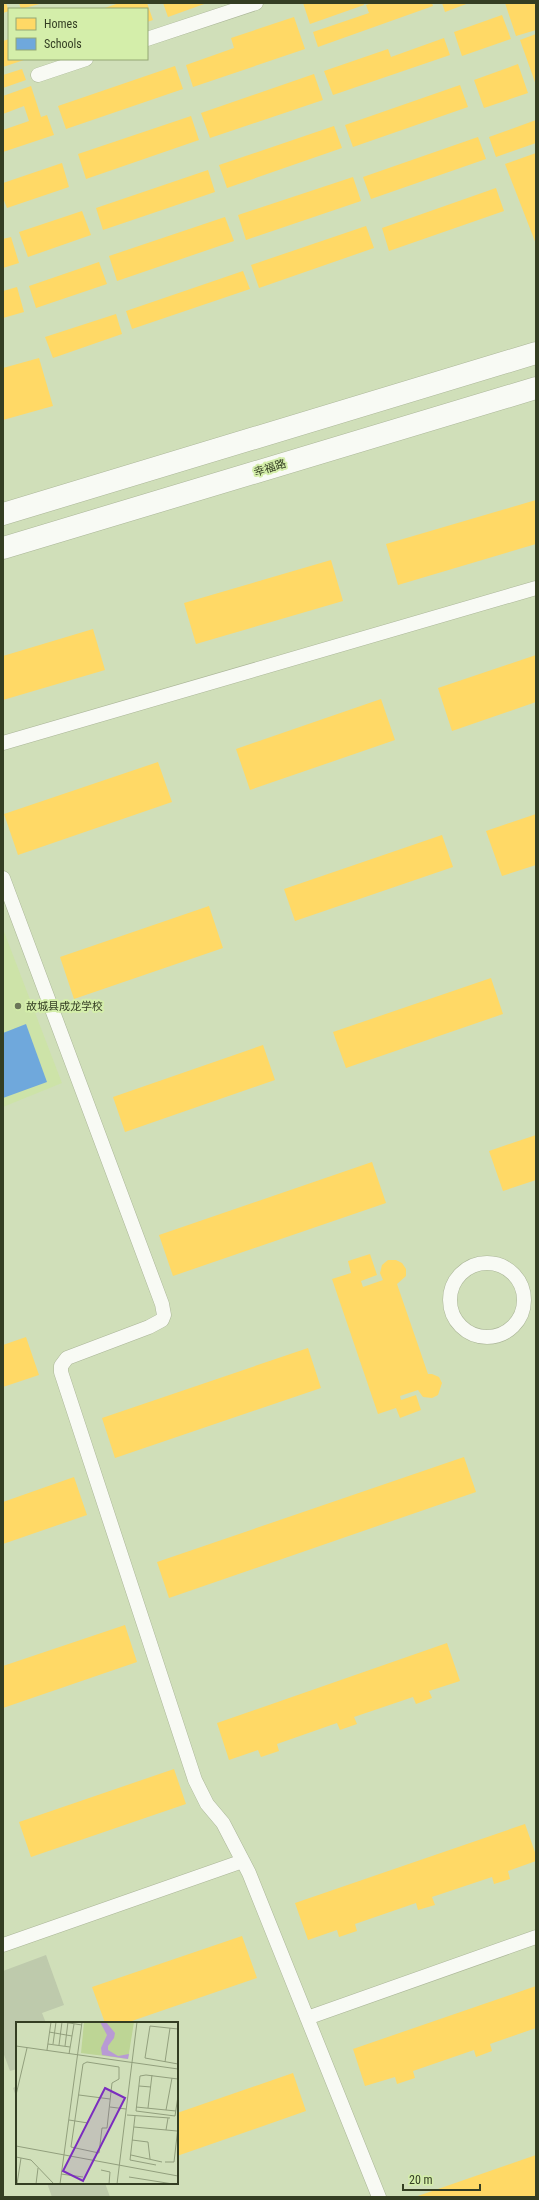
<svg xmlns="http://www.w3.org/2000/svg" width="539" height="2200" font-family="'Roboto Condensed','Noto Sans SC',sans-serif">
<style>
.built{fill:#cde3a8}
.homes{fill:#ffd966}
.schools{fill:#6fa8dc}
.building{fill:#becaac}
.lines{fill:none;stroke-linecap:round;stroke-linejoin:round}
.service-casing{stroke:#aab597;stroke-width:15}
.tertiary-casing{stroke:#aab597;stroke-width:23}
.service{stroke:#f8faf4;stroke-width:14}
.tertiary{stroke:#f8faf4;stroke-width:22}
.poi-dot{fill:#6b7658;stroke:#d4eeaa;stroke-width:1.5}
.labels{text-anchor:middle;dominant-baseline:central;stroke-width:4;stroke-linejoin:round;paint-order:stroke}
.street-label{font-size:11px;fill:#343e23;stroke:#d4eeaa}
.poi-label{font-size:11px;fill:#343e23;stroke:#d4eeaa;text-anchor:start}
.inset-road{fill:none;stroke:#929f7d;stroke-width:1}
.view{fill:#7b2cbf;fill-opacity:0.15;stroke:#7b2cbf;stroke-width:2}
.inset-edge{fill:none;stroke:#343e23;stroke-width:2}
</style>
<rect width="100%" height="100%" fill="#d0dfb9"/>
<path class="built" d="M 3,929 L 62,1083 L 3,1107 Z"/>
<path class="homes" d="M 3,3 L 6,3 L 9,11 L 3,13 Z
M 19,3 L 43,3 L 21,9 Z
M 119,3 L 147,3 L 153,20 L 147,22 L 147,9 L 102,9 Z
M 163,3 L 207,3 L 168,17 Z
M 303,3 L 363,3 L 364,5 L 310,24 Z
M 372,3 L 432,3 L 433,6 L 318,47 L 313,32 L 369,13 L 366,5 Z
M 442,3 L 469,3 L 445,12 Z
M 505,3 L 536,3 L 536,30 L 516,36 Z
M 502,15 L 511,39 L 462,56 L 454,32 Z
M 294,17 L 305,49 L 193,87 L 186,65 L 234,48 L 231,38 Z
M 536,34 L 536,85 L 520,40 Z
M 444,38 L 450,55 L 333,95 L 324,71 L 388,49 L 391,57 Z
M 9,39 L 9,59 L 27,59 L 3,67 L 3,41 Z
M 518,64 L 528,93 L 484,108 L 474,80 Z
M 175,66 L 183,89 L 66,129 L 58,106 Z
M 22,69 L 26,80 L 3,88 L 3,75 Z
M 314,74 L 323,100 L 210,138 L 201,113 Z
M 460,85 L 468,107 L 353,147 L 345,125 Z
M 31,86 L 41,117 L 47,115 L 54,135 L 3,152 L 3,130 L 29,121 L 24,106 L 3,114 L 3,96 Z
M 191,116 L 199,140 L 86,179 L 78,154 Z
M 536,120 L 536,143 L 496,157 L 489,137 Z
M 334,126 L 342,148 L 227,188 L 219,165 Z
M 478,137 L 486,159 L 371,199 L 363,177 Z
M 536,153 L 536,244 L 505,164 Z
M 62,163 L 69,187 L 7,208 L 3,198 L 3,183 Z
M 208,170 L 215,192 L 103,230 L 96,208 Z
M 353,177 L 361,201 L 246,240 L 238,215 Z
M 496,188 L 504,211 L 389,251 L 382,228 Z
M 82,211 L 91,235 L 28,257 L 19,232 Z
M 225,217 L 234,241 L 117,281 L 109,256 Z
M 366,226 L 374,248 L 259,288 L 251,265 Z
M 11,237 L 19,263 L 3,268 L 3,239 Z
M 99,262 L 107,284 L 36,308 L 29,286 Z
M 243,271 L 250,289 L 132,329 L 126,311 Z
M 17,287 L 24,312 L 3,318 L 3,291 Z
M 116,314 L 122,334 L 53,358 L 45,337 Z
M 39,358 L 53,406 L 3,420 L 3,368 Z
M 536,500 L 536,544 L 398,585 L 386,544 Z
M 331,560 L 343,601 L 196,644 L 184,603 Z
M 93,629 L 105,670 L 3,700 L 3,656 Z
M 536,655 L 536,702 L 452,731 L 438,688 Z
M 381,699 L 395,740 L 250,790 L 236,749 Z
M 158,762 L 172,802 L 18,855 L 4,814 Z
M 536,814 L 536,865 L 502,876 L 486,831 Z
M 442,835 L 453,867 L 295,921 L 284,889 Z
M 209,906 L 223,948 L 74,999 L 60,957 Z
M 491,978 L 503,1014 L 346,1068 L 333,1032 Z
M 263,1045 L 275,1080 L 125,1132 L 113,1097 Z
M 536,1135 L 536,1180 L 503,1191 L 489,1151 Z
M 372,1162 L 386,1203 L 173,1276 L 159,1235 Z
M 370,1254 L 377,1275 L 361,1281 L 363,1287 L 383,1280 L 380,1273 L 382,1265 L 388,1260 L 396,1260 L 402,1263 L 406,1269 L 406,1276 L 397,1284 L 428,1374 L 432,1374 L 439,1377 L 442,1383 L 438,1395 L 432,1398 L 423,1397 L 418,1390 L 400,1396 L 401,1400 L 416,1395 L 421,1410 L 400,1418 L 396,1408 L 378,1414 L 332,1279 L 351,1273 L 348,1261 Z
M 26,1337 L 39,1375 L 3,1387 L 3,1345 Z
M 308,1348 L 321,1388 L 115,1458 L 102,1418 Z
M 464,1457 L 476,1492 L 169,1598 L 157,1562 Z
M 74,1477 L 87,1515 L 3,1544 L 3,1502 Z
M 125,1625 L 137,1662 L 3,1708 L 3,1666 Z
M 447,1643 L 460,1681 L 429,1691 L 432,1698 L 416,1704 L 413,1697 L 354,1717 L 357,1724 L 340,1730 L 337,1723 L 277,1744 L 279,1751 L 261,1757 L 258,1750 L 229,1760 L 217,1723 Z
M 174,1769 L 186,1804 L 31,1857 L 19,1822 Z
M 525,1824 L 536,1855 L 536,1861 L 508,1871 L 510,1879 L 494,1884 L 492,1877 L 432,1897 L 435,1905 L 418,1910 L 416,1903 L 355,1924 L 357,1931 L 339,1937 L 337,1930 L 308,1940 L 295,1903 Z
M 242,1936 L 257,1978 L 126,2023 L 105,2023 L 92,1987 Z
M 536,1986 L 536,2028 L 490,2044 L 492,2051 L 476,2057 L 474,2050 L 413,2071 L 415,2078 L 397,2084 L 395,2077 L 365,2086 L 353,2049 Z
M 293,2073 L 306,2111 L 177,2156 L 177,2113 Z
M 536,2155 L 536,2197 L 415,2197 Z"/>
<path class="schools" d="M 26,1024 L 47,1082 L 3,1098 L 3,1033 Z"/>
<path class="building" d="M 46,1955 L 64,2005 L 42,2013 L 46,2023 L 17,2023 L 17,2069 L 10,2071 L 3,2052 L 3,1971 Z
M 17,2086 L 17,2099 L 13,2088 Z
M 47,2183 L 105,2183 L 110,2197 L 52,2197 Z"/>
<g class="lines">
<g class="service-casing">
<path id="service" d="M 147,39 L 256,3
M 38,75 L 86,59
M 3,743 L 536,588
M 3,878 L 162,1304 L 164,1315 L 162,1320 L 149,1327 L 67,1358 L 61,1366 L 61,1372 L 195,1780 L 207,1804 L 223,1823 L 249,1873 L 379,2197
M450 1300a37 37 0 1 1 74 0a37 37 0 1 1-74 0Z
M 3,1945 L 243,1861
M 307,2018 L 536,1937"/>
</g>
<g class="tertiary-casing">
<path id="tertiary" d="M 3,514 L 536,353
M 3,548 L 536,388"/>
</g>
<use href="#service" class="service"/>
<use href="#tertiary" class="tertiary"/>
</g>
<circle class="poi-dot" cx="18" cy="1006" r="4"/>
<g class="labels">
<g class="street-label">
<text transform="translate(270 468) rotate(-17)">幸福路</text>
</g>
<g class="poi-label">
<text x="26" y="1006">故城县成龙学校</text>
</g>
</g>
<g transform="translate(16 2022)">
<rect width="162" height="162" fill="#d0dfb9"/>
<path d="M 68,0 L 118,0 L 112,37 L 65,31 Z" fill="#bdd595"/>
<path d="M 84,0 L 90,0 L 99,11 L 98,16 L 92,24 L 92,28 L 102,34 L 113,32 L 112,37 L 86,33 L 85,26 L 91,13 Z" fill="#b89ad4"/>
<path class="inset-road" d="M 47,0 L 66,3M 162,7 L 134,4 L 129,36 L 162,42M 33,10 L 56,14M 32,22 L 54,25M 37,22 L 40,0M 43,23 L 46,0M 0,24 L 162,47M 49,24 L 52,0M 31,28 L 35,0M 53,32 L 58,2M 71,40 L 103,45 L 103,57 L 96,61 L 91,106 L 86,106 L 83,131 L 55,125 L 67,42 ZM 149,40 L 154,6M 162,57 L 130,53 L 124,54 L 120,89 L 159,94 L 162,74M 123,64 L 135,65M 0,73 L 11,26M 63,73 L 94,77M 94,85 L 110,87M 120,85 L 160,89M 132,86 L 136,53M 150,88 L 156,56M 111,93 L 154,96M 119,94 L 114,138 L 140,143M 53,98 L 72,101M 118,105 L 161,109M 150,108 L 152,96M 116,118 L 132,120 L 134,137M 0,124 L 162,154M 115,133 L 146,140M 0,135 L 15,138 L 38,162M 149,140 L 158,140 L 162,105M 85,148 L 94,150 L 93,162M 45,152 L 67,155M 113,155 L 157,162M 1,162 L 5,136M 20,162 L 22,146M 44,162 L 66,0M 101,162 L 121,0"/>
<path class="view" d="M 89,66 L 109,76 L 67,159 L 47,149 Z"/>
<rect width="162" height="162" class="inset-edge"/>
</g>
<rect width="539" height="2200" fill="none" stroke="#343e23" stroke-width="8"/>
<rect x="8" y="8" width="140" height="52" fill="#d4eeaa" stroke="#94a874"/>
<rect x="16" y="18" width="20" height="12" fill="#ffd966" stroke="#94a874"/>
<text x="44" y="28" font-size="12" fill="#343e23">Homes</text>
<rect x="16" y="38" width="20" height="12" fill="#6fa8dc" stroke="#94a874"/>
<text x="44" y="48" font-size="12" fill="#343e23">Schools</text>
<path d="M403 2184v6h77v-6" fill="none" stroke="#343e23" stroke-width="2"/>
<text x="409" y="2184" font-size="12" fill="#343e23" stroke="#d4eeaa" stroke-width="3" paint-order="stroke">20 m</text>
</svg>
